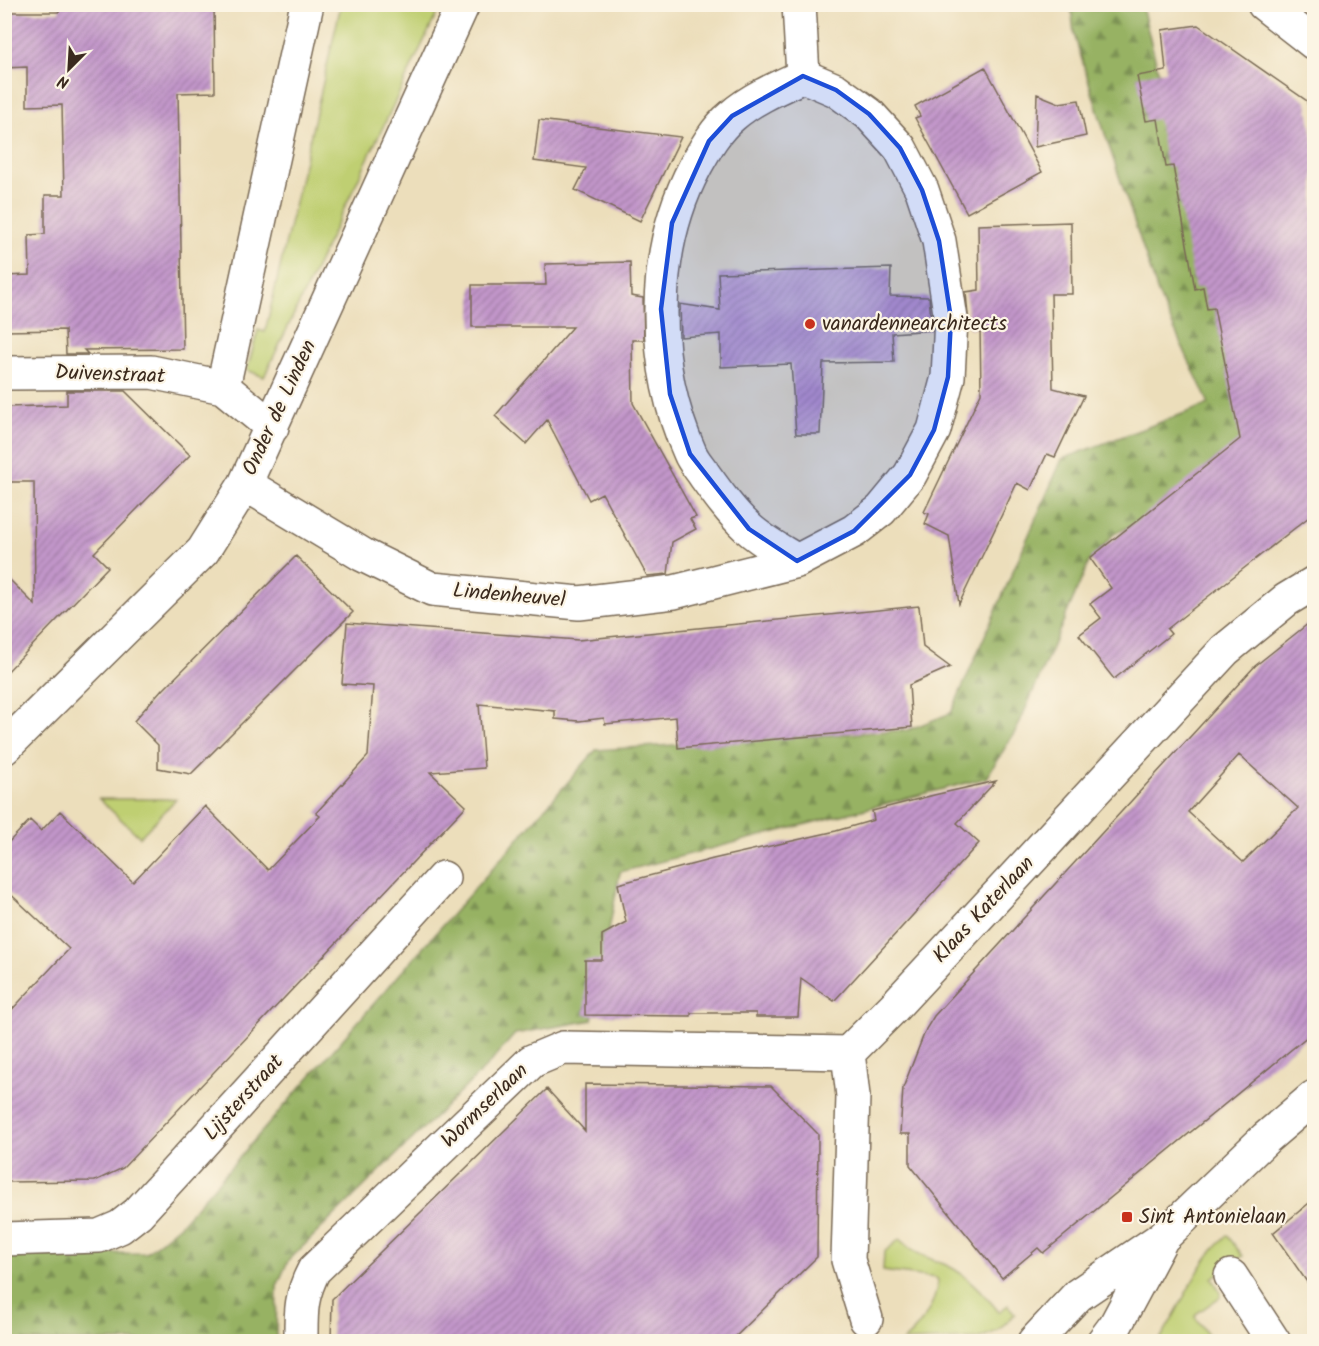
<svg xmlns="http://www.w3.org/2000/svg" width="1319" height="1346" font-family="Kalam,sans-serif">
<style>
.green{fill:#bfcf72;stroke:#7d7c48;stroke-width:1.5}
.forest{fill:url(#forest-firs);stroke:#696e41;stroke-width:1.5}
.building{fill:url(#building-hatch);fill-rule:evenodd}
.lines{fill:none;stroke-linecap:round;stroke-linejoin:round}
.minor-casing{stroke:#796955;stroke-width:36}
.minor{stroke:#fff;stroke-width:33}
.marked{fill:#1d4ed8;fill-opacity:0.2;stroke:#1d4ed8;stroke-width:4.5;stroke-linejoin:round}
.poi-dot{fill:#c8321e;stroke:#fcf5e5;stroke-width:2}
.labels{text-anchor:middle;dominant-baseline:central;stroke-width:4.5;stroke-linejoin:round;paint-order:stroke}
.poi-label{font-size:21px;fill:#3b2a1e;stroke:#fcf5e5;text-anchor:start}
.street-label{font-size:21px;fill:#3b2a1e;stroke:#fcf5e5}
</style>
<defs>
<pattern id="forest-firs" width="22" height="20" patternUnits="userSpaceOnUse" patternTransform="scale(1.5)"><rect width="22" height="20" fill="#97b264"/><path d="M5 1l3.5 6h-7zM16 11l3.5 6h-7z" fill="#7c9152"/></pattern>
<pattern id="building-hatch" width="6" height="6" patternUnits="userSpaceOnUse" patternTransform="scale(1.5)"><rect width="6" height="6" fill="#c296ca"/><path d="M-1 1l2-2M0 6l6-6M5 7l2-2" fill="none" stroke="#9f7ba3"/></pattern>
</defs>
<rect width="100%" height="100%" fill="#fcf5e5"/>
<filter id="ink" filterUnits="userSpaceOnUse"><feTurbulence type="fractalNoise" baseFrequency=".0167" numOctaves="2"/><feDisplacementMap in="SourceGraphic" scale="12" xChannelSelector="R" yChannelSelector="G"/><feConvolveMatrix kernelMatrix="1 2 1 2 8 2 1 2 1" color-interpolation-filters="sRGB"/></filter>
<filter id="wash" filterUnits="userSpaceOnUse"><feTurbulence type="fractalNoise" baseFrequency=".008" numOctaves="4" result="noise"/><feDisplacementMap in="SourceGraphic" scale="24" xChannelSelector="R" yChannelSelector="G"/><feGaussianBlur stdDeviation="1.35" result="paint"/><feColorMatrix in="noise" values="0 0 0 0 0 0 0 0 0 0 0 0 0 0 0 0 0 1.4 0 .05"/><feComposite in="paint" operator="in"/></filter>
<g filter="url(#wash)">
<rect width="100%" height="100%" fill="#ecdebb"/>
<path class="green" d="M 341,5 L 441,5 L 264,377 L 247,370 L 258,330 L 265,332 Z
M 99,799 L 176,799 L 140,837 Z
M 1227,1235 L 1243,1256 L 1212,1278 L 1221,1293 L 1220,1297 L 1196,1314 L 1195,1317 L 1212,1341 L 1158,1342 C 1182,1307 1196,1263 1227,1235 Z
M 900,1239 C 913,1256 936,1259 954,1269 C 972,1280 986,1296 999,1312 L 1008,1305 L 1015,1314 L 997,1331 L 977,1339 L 903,1341 C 921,1327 936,1304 938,1280 L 936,1278 L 883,1271 L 884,1252 Z"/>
<path class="forest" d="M 1071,5 L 1146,5 L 1142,7 L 1165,98 L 1298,441 L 1114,534 L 1089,562 L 1017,729 L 986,778 L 620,872 L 592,1020 L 515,1034 L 490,1063 L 288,1261 L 277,1286 L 276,1336 L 281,1341 L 5,1341 L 4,1254 L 146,1253 L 180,1225 L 596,750 L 908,730 L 951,713 L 1062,459 L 1209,404 L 1159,296 L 1105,134 L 1074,34 Z"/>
<g id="blocks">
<path class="building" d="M 59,4 L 214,4 L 215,92 L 178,93 L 183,349 L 84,350 L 88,354 L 66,354 L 65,330 L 4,331 L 4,276 L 30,275 L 29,235 L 45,234 L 45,195 L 64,195 L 62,105 L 27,106 L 27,67 L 4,68 L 4,12 L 59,12 Z
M 1198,25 L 1307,101 L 1314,145 L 1314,513 L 1167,629 L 1171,634 L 1114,679 L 1079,635 L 1101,618 L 1090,604 L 1111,588 L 1090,558 L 1240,439 L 1214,308 L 1207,309 L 1203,287 L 1195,289 L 1173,166 L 1166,167 L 1158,119 L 1146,121 L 1137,76 L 1166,71 L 1162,30 Z
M 985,67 L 1042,172 L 967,213 L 915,118 L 920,116 L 915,106 Z
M 1037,94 L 1059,103 L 1079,100 L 1086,136 L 1035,147 Z
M 539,120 L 681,137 L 640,221 L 575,190 L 586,168 L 534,161 Z
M 1071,222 L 1072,294 L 1051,294 L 1053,388 L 1084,396 L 1055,457 L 1047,454 L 1030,490 L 1017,483 L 959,604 L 949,536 L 925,524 L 929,514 L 924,512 L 981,393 L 980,327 L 969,328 L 966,292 L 979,290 L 978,225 Z
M 630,262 L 631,296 L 643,298 L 644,340 L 632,340 L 633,403 L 696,517 L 690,519 L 696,529 L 672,542 L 668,574 L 647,576 L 602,493 L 589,500 L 547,420 L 526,444 L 495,416 L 573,327 L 472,327 L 472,285 L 546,285 L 545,264 Z
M 891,268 L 890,296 L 929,297 L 932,330 L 892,333 L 894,362 L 823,363 L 820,434 L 796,434 L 791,364 L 721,367 L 721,334 L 681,337 L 680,304 L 720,310 L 718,273 Z
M 67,391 L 125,391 L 190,455 L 94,553 L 108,567 L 4,675 L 4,574 L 35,605 L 34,482 L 4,482 L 4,428 L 8,428 L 7,407 L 67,405 Z
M 296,556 L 353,612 L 191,774 L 158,768 L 158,745 L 134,721 L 162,689 L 163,690 Z
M 919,606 L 923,647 L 950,667 L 909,685 L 912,727 L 678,748 L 676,717 L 605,724 L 604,718 L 579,721 L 555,719 L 555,711 L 479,704 L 484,768 L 430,772 L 466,806 L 123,1168 L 95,1181 L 4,1182 L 4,1018 L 69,949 L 4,888 L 4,847 L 30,820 L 41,831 L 60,811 L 133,882 L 205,806 L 268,870 L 320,816 L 316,813 L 368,756 L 373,686 L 342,684 L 347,623 L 578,640 Z
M 1314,619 L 1314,1031 L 1043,1253 L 1038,1248 L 1002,1278 L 910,1165 L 910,1134 L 900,1134 L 903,1088 L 926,1029 L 934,1016 L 1255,666 ZM 1239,755 L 1298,808 L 1243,862 L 1188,812 Z
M 996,781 L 957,823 L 979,843 L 834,1001 L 801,978 L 798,1017 L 756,1017 L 756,1013 L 691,1013 L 691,1016 L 585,1015 L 585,960 L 602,960 L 602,935 L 626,922 L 618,884 L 713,859 L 836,831 L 874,820 L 872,811 L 934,795 Z
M 585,1084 L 771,1086 L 818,1134 L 817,1257 L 731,1341 L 331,1341 L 332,1299 L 547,1089 L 585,1131 Z
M 1314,1199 L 1314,1292 L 1273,1233 Z"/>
</g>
</g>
<g filter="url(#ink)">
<use href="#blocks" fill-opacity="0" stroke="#796955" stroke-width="1.5"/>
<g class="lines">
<g class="minor-casing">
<path id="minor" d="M 799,4 L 803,76
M 1264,4 L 1314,43
M 4,373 L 151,372 L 223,387 L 272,427
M 223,387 L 307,4
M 245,484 L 363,555 L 432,589 L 579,603 L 674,592 L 797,561 L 854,531 L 881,510 L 910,475 L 934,430 L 948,377 L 951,319 L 939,241 L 922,190 L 900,148 L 869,114 L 836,90 L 803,76 C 779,87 751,99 732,116 C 715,130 705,149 695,167 C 650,252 651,366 690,453 C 693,461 700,468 705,476 C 718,494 731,512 748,528 C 762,541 781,551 797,561
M 4,748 L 203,551 L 245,484 L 463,4
M 848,1053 L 893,1008 L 1225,650 L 1286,600 L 1314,583
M 848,1053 L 853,1096 L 848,1260 L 866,1319
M 4,1239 L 99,1236 L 120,1227 L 138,1213 L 192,1154 L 443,878
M 1231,1276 L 1274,1342
M 301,1342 C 301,1312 300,1297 314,1270 L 532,1061 L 563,1048 L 848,1053
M 1034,1342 L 1078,1295 L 1162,1238 L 1266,1138 L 1314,1097
M 1103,1342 L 1115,1326 L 1160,1242"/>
</g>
<use href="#minor" class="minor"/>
</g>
</g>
<path class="marked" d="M 803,76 L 836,90 L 869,114 L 900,148 L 922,190 L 939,241 L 951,319 L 948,377 L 934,430 L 910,475 L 854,531 L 797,561 L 749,529 L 690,454 L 670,394 L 661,309 L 672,223 L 709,141 L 732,116 Z"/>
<g class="poi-dot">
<circle cx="810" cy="324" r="6"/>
<rect x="1121" y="1211" width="12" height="12" rx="3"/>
</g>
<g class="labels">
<g class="poi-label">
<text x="822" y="324">vanardennearchitects</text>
<text x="1139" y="1217">Sint Antonielaan</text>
</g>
<g class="street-label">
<text transform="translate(110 375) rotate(2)">Duivenstraat</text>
<text transform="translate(280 408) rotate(-65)">Onder de Linden</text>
<text transform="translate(509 596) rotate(5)">Lindenheuvel</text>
<text transform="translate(984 910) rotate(-47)">Klaas Katerlaan</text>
<text transform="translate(244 1098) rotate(-48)">Lijsterstraat</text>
<text transform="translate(485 1106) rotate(-44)">Wormserlaan</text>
</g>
</g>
<rect width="1319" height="1346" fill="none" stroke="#fcf5e5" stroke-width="24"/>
<g transform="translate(69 69) rotate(204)" stroke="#fcf5e5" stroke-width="4.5" paint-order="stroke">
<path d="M0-4.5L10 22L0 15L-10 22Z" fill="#3b2a1e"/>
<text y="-9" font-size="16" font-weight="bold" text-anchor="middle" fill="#3b2a1e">N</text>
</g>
</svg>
